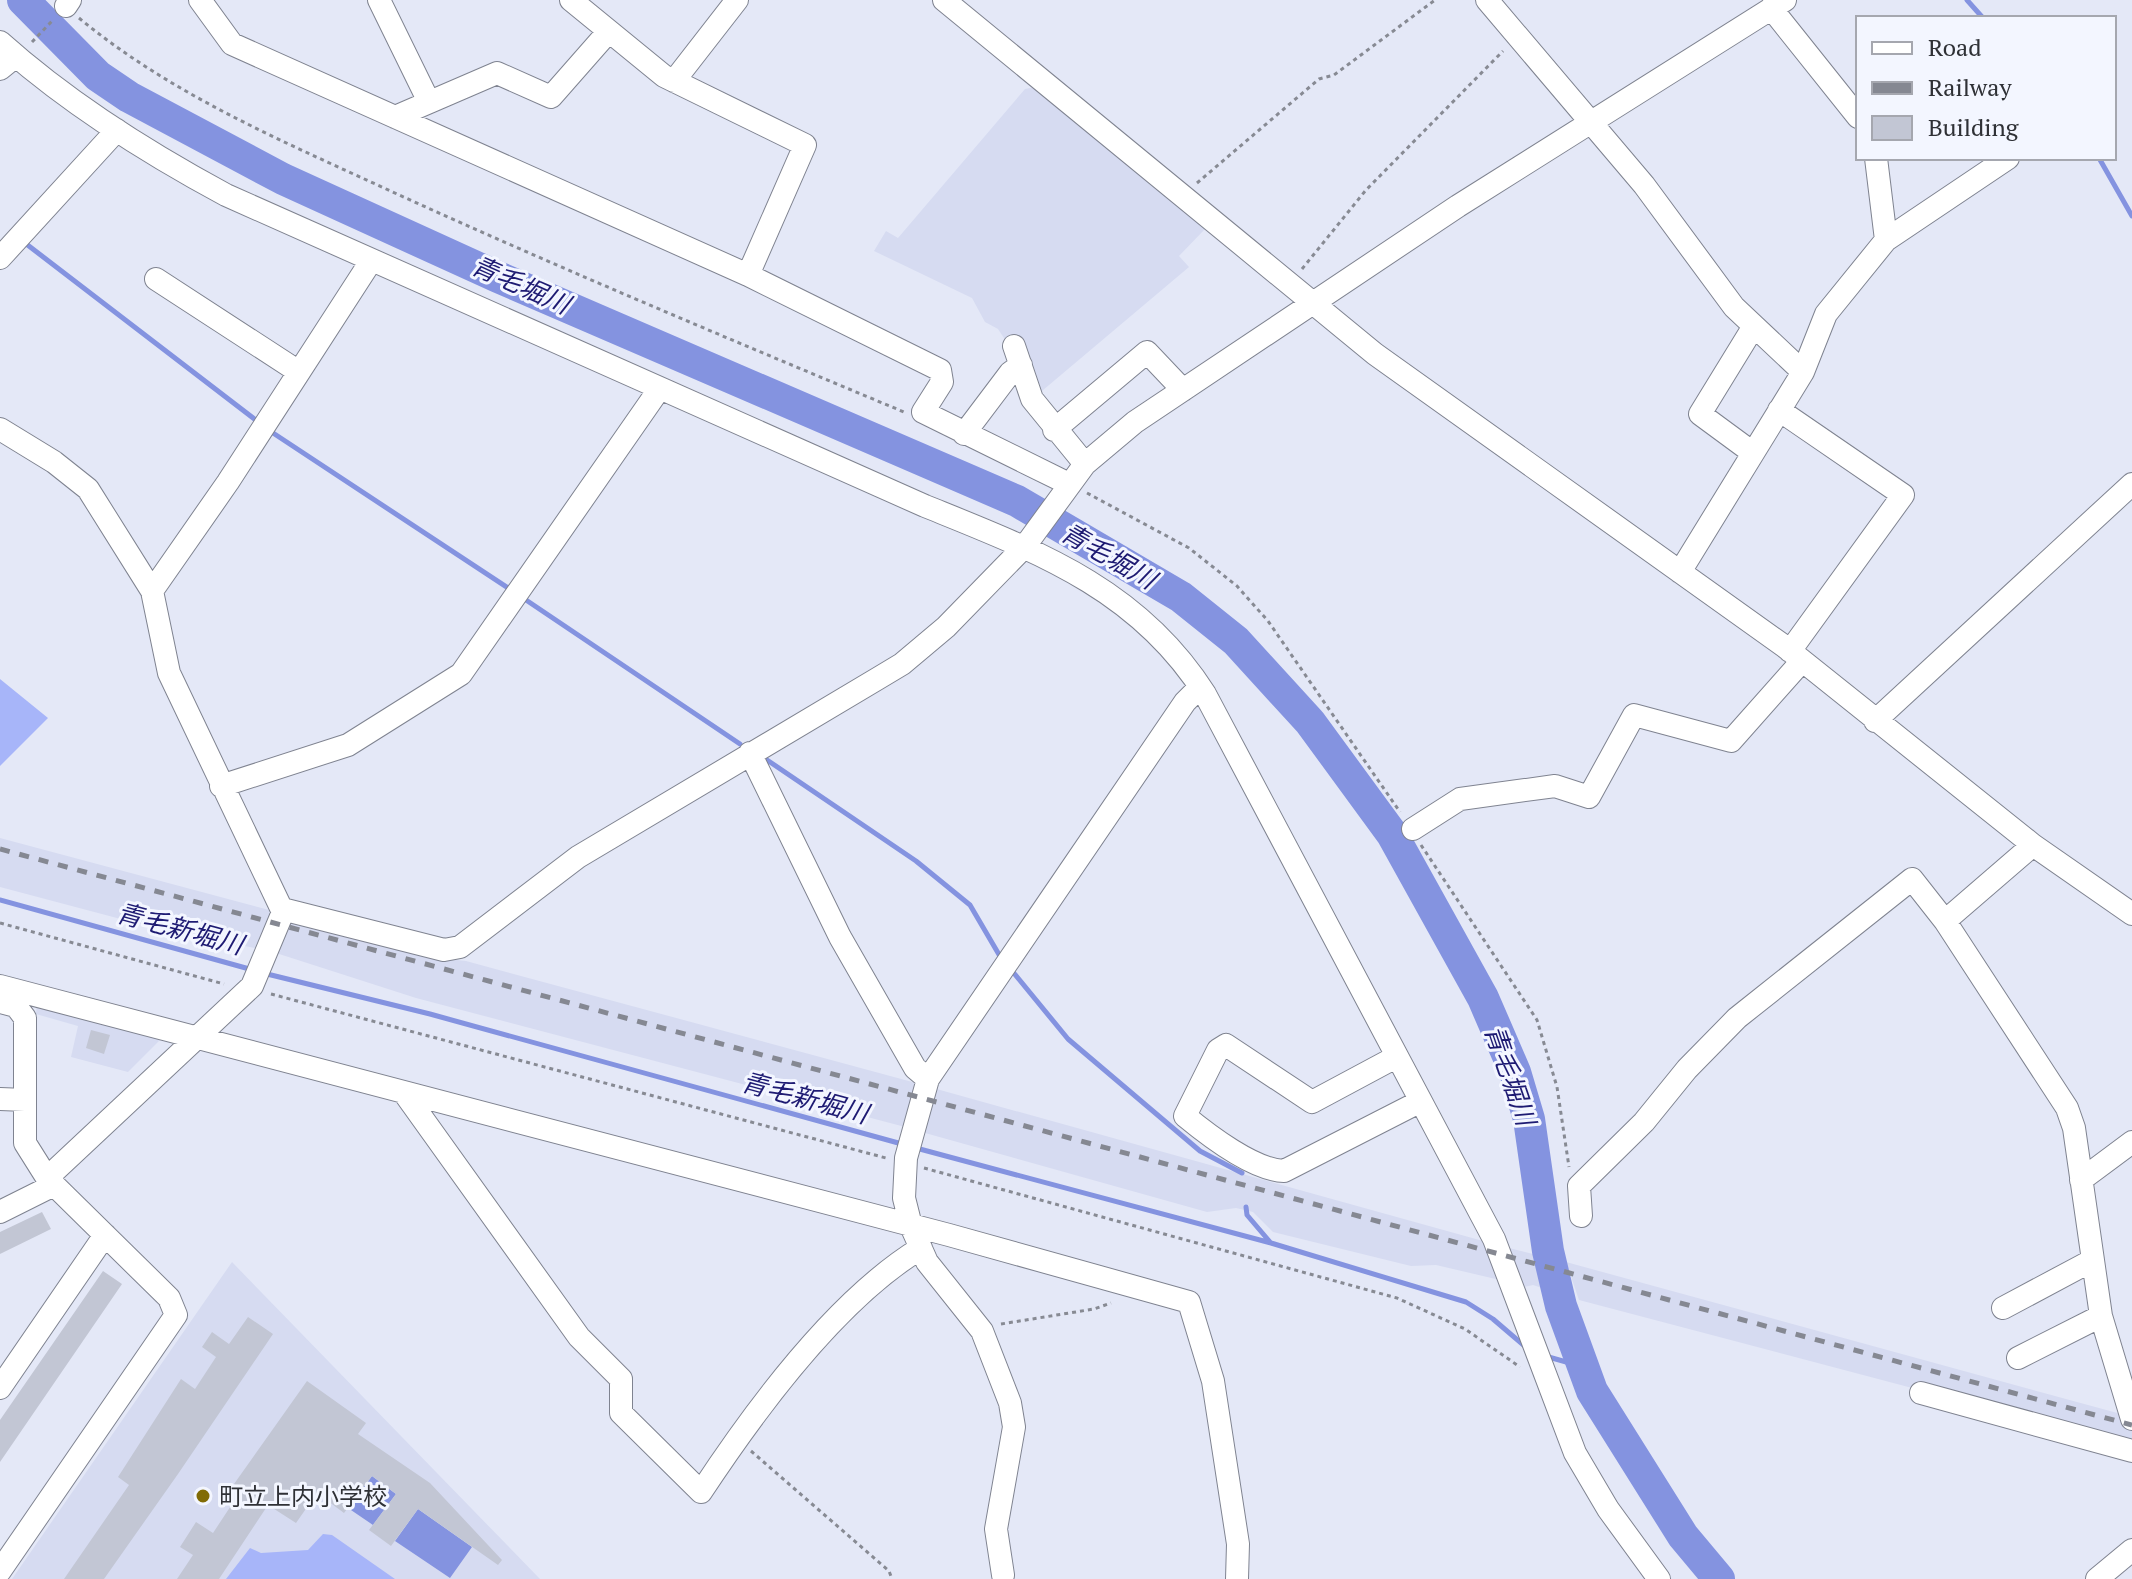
<svg xmlns="http://www.w3.org/2000/svg" width="2132" height="1579" font-family="'PT Serif','Noto Sans JP',serif">
<style>
.built{fill:#d6dbf1}
.green{fill:#a7b5f9}
.water{fill:#8493e0}
.lines{fill:none;stroke-linecap:round;stroke-linejoin:round}
.stream{stroke:#8493e0;stroke-width:5}
.river{stroke:#8493e0;stroke-width:32}
.building{fill:#c2c6d4}
.minor-casing{stroke:#7f8390;stroke-width:24}
.path{stroke:#878a93;stroke-width:3;stroke-dasharray:4 4;stroke-linecap:butt}
.minor{stroke:#fff;stroke-width:22}
.rail{stroke:#858892;stroke-width:5;stroke-dasharray:10 10;stroke-linecap:butt}
.poi-dot{fill:#816b05;stroke:#f3f6ff;stroke-width:3}
.labels{text-anchor:middle;dominant-baseline:central;stroke-width:6;stroke-linejoin:round;paint-order:stroke}
.poi-label{font-size:24px;fill:#2f3136;stroke:#f3f6ff;text-anchor:start}
.water-label{font-size:26px;font-style:italic;fill:#1e1b73;stroke:#f3f6ff}
</style>
<rect width="100%" height="100%" fill="#e4e8f7"/>
<path class="built" d="M 1035,87 L 1205,229 L 1179,256 L 1189,267 L 1036,396 L 1008,344 L 998,329 L 985,322 L 972,298 L 874,251 L 886,231 L 898,238 L 1025,89 Z
M 0,838 L 273,911 L 265,950 L 240,945 L 230,948 L 0,887 Z
M 289,917 L 448,959 L 466,961 L 916,1083 L 909,1128 L 416,998 L 276,953 Z
M 37,1002 L 164,1036 L 128,1072 L 71,1057 L 78,1026 L 36,1014 Z
M 933,1088 L 1483,1241 L 1500,1280 L 1436,1265 L 1411,1266 L 1273,1232 L 1253,1212 L 1236,1208 L 1207,1212 L 918,1131 Z
M 1505,1247 L 1533,1254 L 1545,1289 L 1533,1285 L 1524,1287 Z
M 232,1262 L 540,1579 L 12,1579 Z
M 1566,1262 L 2121,1414 L 2132,1431 L 2132,1446 L 1579,1300 Z"/>
<path class="green" d="M 0,679 L 48,718 L 0,766 Z
M 323,1534 L 332,1535 L 395,1579 L 226,1579 L 250,1548 L 261,1553 L 308,1550 Z"/>
<path class="water" d="M 372,1476 L 396,1494 L 373,1525 L 348,1508 Z
M 418,1509 L 472,1547 L 450,1578 L 395,1541 Z"/>
<g class="lines">
<path class="stream" d="M 1967,0 L 1983,18
M 2099,158 L 2132,216
M 25,243 L 257,421
M 270,431 L 511,590
M 526,600 L 740,744
M 767,760 L 916,861 L 970,905 L 1001,958
M 0,900 L 253,970
M 1013,972 L 1068,1039 L 1200,1151 L 1242,1173
M 263,973 L 430,1014 L 902,1144
M 916,1148 L 1271,1243 L 1466,1302 L 1493,1319 L 1528,1349
M 1246,1207 L 1247,1215 L 1270,1242
M 1545,1356 L 1584,1367"/>
<path class="river" d="M 23,0 L 98,76 L 129,97 L 283,179 L 498,277 L 1017,501 L 1181,597 L 1236,641 L 1310,722 L 1392,834 L 1483,998 L 1515,1072 L 1529,1119 L 1548,1251 L 1561,1306 L 1592,1391 L 1683,1536 L 1719,1579"/>
</g>
<path class="building" d="M 91,1030 L 110,1035 L 104,1054 L 86,1048 Z
M 42,1212 L 51,1229 L 0,1254 L 0,1232 Z
M 103,1271 L 122,1284 L 0,1462 L 0,1420 Z
M 248,1317 L 273,1334 L 178,1474 L 104,1579 L 64,1579 L 129,1485 L 118,1477 L 181,1379 L 195,1389 L 216,1357 L 202,1347 L 212,1332 L 229,1344 Z
M 307,1381 L 366,1423 L 358,1434 L 430,1483 L 502,1560 L 498,1565 L 418,1509 L 391,1546 L 369,1530 L 396,1494 L 372,1476 L 344,1513 L 317,1493 L 296,1523 L 268,1505 L 219,1579 L 177,1579 L 193,1555 L 180,1547 L 196,1522 L 213,1533 L 242,1489 L 234,1484 Z"/>
<g class="lines">
<g class="minor-casing">
<path id="minor" d="M 200,0 L 232,44 L 748,275 L 940,370 L 942,382 L 923,412 L 1069,484
M 379,0 L 429,102
M 571,0 L 664,76 L 805,145 L 748,275
M 944,0 L 1375,354 L 1784,646 L 2033,845 L 2132,914
M 1487,0 L 1644,185 L 1734,307 L 1803,372 L 1680,572
M 66,6 L 70,0
M 1771,8 L 1858,117
M 0,42 C 68,103 146,152 226,195 L 925,506 C 1036,551 1138,588 1205,694 L 1494,1239 L 1575,1453 L 1608,1509 L 1659,1579
M 0,69 L 16,56
M 674,81 L 737,0
M 395,117 L 497,73 L 551,97 L 609,31
M 1876,158 L 1886,240
M 0,258 L 117,130
M 156,279 L 299,372
M 1014,346 L 1032,399 L 1085,464
M 1803,372 L 1826,314 L 1886,240 L 2008,158
M 1779,410 L 1903,495 L 1790,651
M 0,429 L 54,462 L 88,489 L 152,591 L 169,673 L 283,912 L 252,986 L 47,1178 L 169,1298 L 176,1315 L 0,1571
M 1054,430 L 1147,352 L 1183,390
M 964,434 L 1010,373 L 1021,365
M 1753,453 L 1700,414 L 1754,326
M 152,591 L 228,482 L 371,261
M 1875,721 L 2132,484
M 750,753 L 840,937 L 915,1068 L 928,1079
M 221,786 L 348,745 L 461,674 L 660,388
M 1413,829 L 1460,799 L 1555,786 L 1589,797 L 1634,715 L 1731,741 L 1802,661
M 282,909 L 444,950 L 460,947 L 578,857 L 877,679 L 902,664 L 946,627 L 1025,546 L 1085,464 L 1135,422 L 1458,206 L 1785,0
M 1945,921 L 2033,845
M 0,986 L 949,1235 L 1189,1302 L 1213,1381 L 1238,1544 L 1237,1579
M 0,1002 L 16,1006 L 25,1018 L 25,1143 L 47,1178
M 1396,1057 L 1312,1102 L 1226,1045 L 1218,1050 L 1185,1116 C 1208,1135 1254,1170 1284,1171 L 1419,1102
M 405,1094 L 579,1337 L 621,1379 L 621,1413 L 701,1492 C 755,1410 837,1299 921,1248
M 0,1099 L 25,1100
M 2081,1180 L 2132,1142
M 0,1212 L 54,1185
M 1581,1216 L 1579,1186 L 1644,1122 L 1687,1069 L 1737,1018 L 1912,879 L 1945,921 L 2067,1108 L 2074,1128 L 2101,1316 L 2132,1419
M 2003,1308 L 2093,1260
M 2018,1358 L 2101,1316
M 0,1388 L 105,1235
M 1921,1393 L 2132,1451
M 1003,1575 L 996,1529 L 1014,1427 L 1010,1403 L 982,1331 L 927,1262 L 911,1226 L 904,1198 L 906,1158 L 928,1079 L 1185,702 L 1200,687
M 2097,1579 L 2132,1550"/>
</g>
<path class="path" d="M 79,18 C 173,96 287,143 397,194 C 564,270 734,341 904,412
M 32,42 L 52,21
M 1197,183 L 1319,79 L 1334,75 L 1435,0
M 1302,269 L 1366,190 L 1503,51
M 1087,493 L 1189,548 L 1237,586 L 1268,621 L 1400,812
M 1421,845 L 1537,1020 L 1557,1087 L 1569,1167
M 0,923 L 224,984
M 271,994 L 886,1158
M 924,1168 L 1397,1298 L 1465,1329 L 1520,1367
M 1001,1324 L 1094,1309 L 1111,1303
M 751,1451 L 889,1571 L 892,1579"/>
<use href="#minor" class="minor"/>
<path class="rail" d="M 0,849 L 2132,1425"/>
</g>
<circle class="poi-dot" cx="203" cy="1496" r="8"/>
<g class="labels">
<g class="poi-label">
<text x="219" y="1496">町立上内小学校</text>
</g>
<g class="water-label">
<text transform="translate(521 284) rotate(24)">青毛堀川</text>
<text transform="translate(1109 555) rotate(30)">青毛堀川</text>
<text transform="translate(180 928) rotate(15)">青毛新堀川</text>
<text transform="translate(1511 1075) rotate(71)">青毛堀川</text>
<text transform="translate(805 1097) rotate(15)">青毛新堀川</text>
</g>
</g>
<rect x="1856" y="16" width="260" height="144" fill="#f3f6ff" stroke="#a5a7af" stroke-width="2"/>
<rect x="1872" y="42" width="40" height="12" fill="#ffffff" stroke="#a5a7af" stroke-width="2"/>
<text x="1928" y="56" font-size="24" fill="#2f3136">Road</text>
<rect x="1872" y="82" width="40" height="12" fill="#858892" stroke="#a5a7af" stroke-width="2"/>
<text x="1928" y="96" font-size="24" fill="#2f3136">Railway</text>
<rect x="1872" y="116" width="40" height="24" fill="#c2c6d4" stroke="#a5a7af" stroke-width="2"/>
<text x="1928" y="136" font-size="24" fill="#2f3136">Building</text>
</svg>
